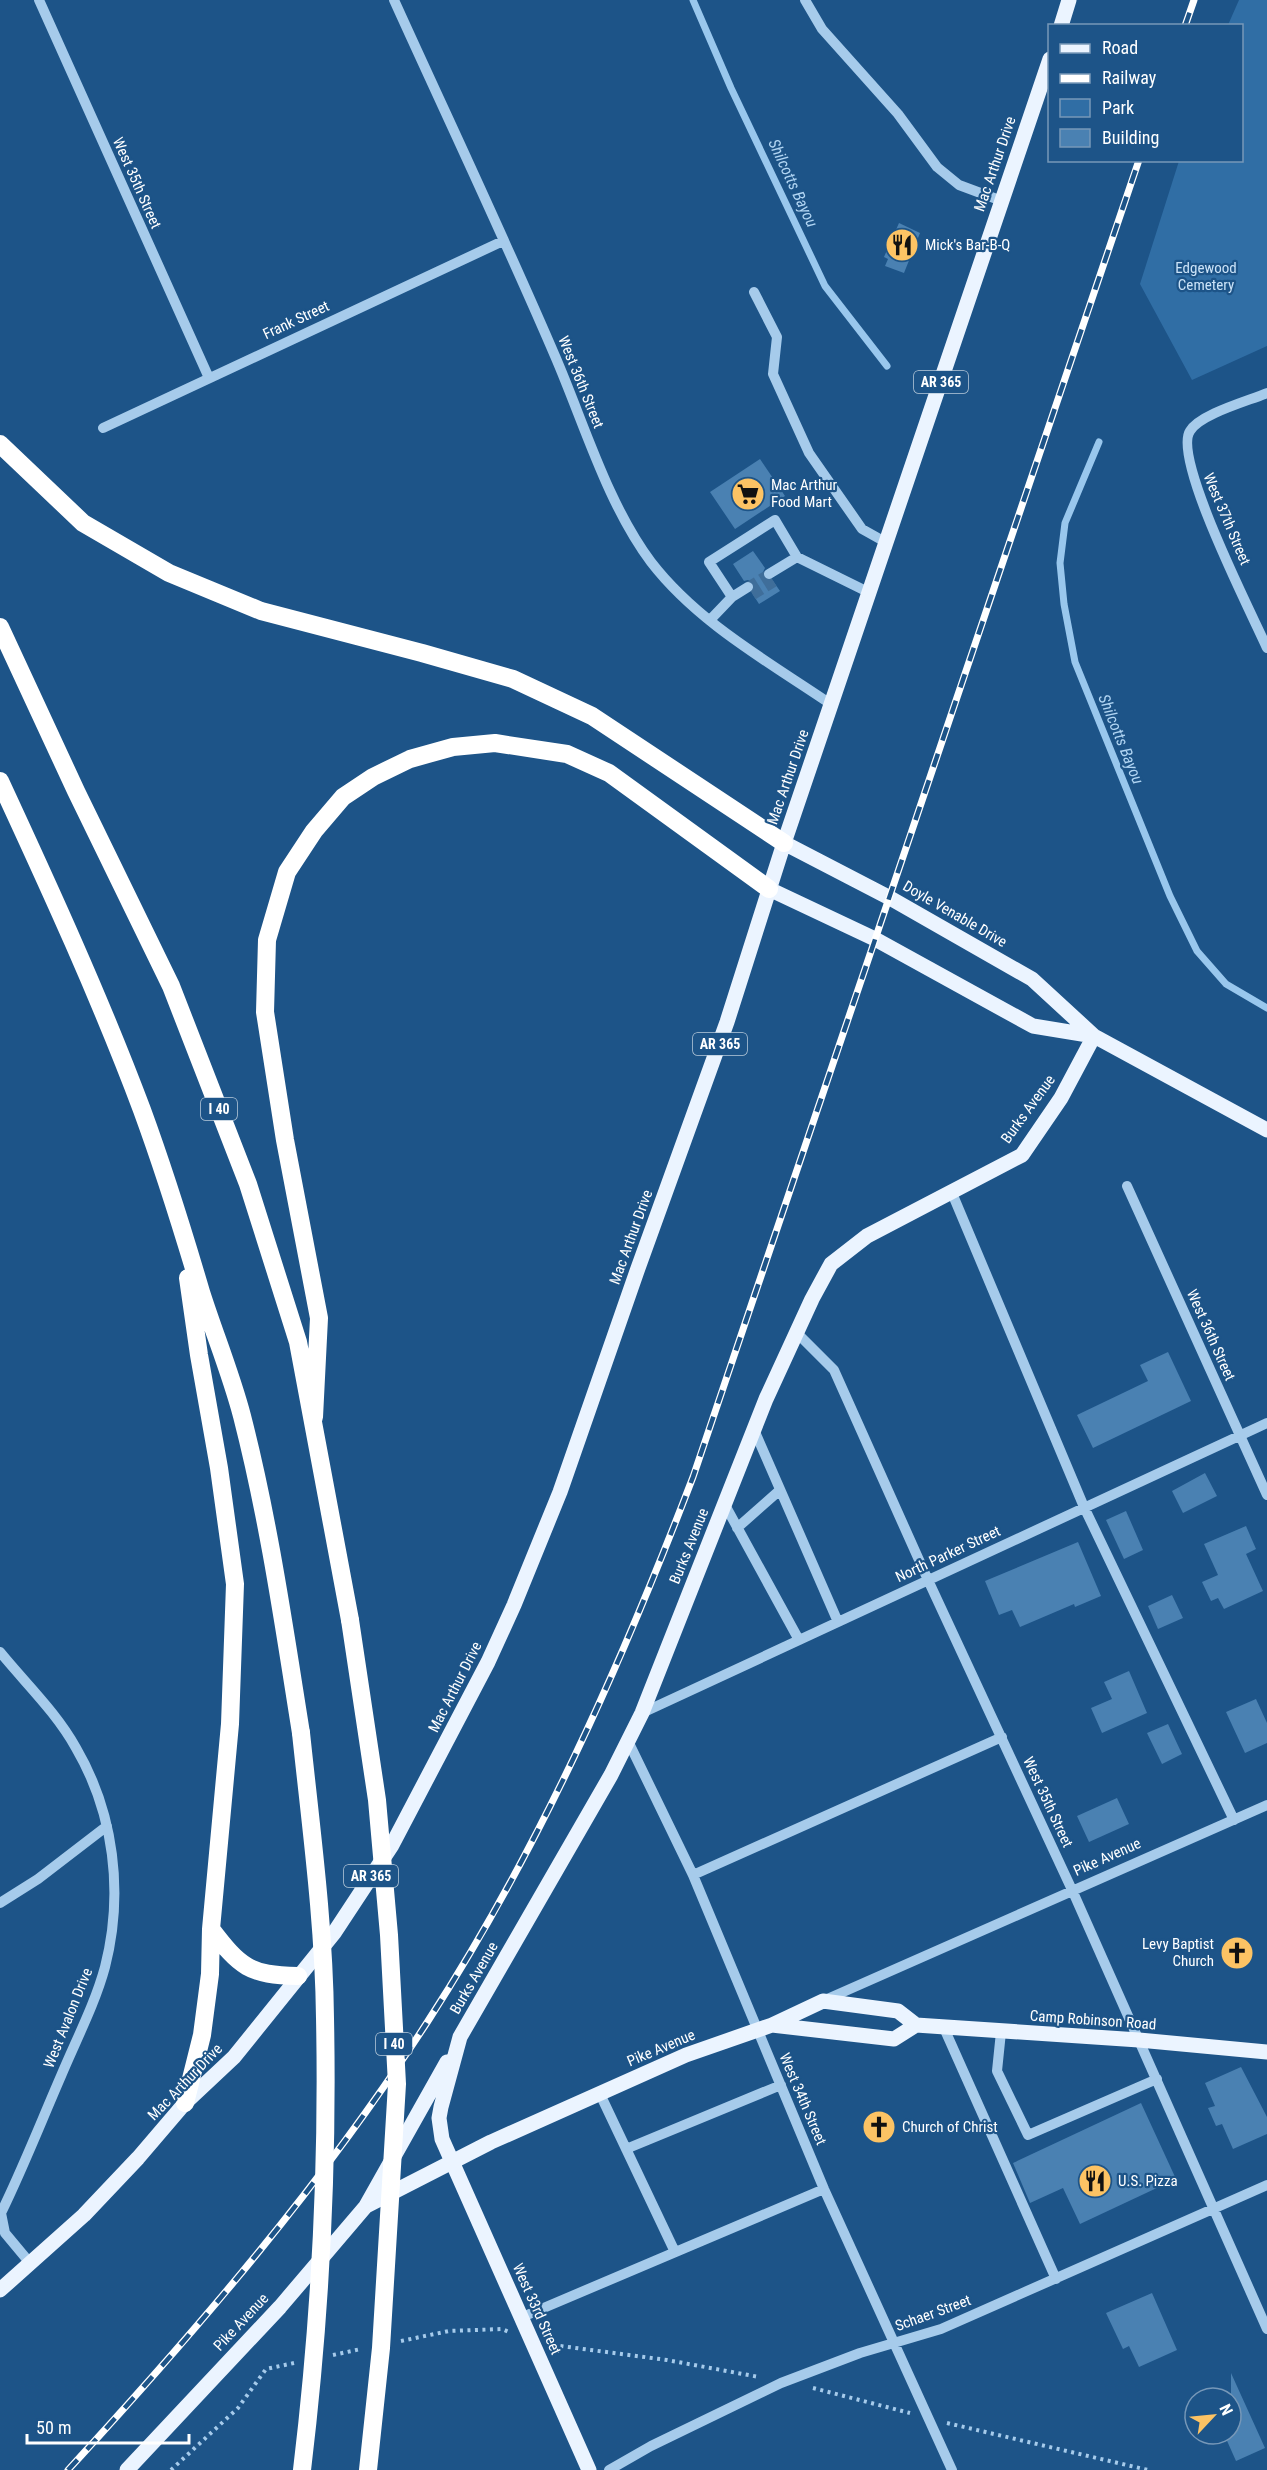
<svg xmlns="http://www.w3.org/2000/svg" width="1267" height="2470" font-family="'Roboto Condensed',sans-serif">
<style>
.green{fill:#306ea5}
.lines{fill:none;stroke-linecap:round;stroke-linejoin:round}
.stream{stroke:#99c7ed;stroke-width:7}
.building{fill:#4a81b2}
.minor-tunnel{stroke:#3f6e9a;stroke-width:10;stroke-dasharray:10 5;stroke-linecap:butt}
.path{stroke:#a6cbeb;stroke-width:4;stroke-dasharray:3 4.5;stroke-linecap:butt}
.minor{stroke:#a6cbeb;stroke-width:10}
.major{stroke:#ebf4ff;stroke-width:15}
.highway{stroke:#fff;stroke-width:18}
.rail-casing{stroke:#fff;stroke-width:7}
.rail{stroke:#1d5488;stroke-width:4.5;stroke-dasharray:14;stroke-linecap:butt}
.highway-bridge{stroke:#fff;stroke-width:18}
.labels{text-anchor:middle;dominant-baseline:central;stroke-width:4.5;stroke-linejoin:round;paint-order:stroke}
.shield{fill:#1d5488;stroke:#bbccdb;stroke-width:1.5}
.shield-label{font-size:14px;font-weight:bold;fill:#fff}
.street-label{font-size:15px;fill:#fff;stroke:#1d5488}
.poi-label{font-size:15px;fill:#fff;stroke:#1d5488;text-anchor:start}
.park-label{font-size:15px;fill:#cbe3f8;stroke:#1d5488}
.water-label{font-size:16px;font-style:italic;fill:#b1d5f3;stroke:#1d5488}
</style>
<rect width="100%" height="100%" fill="#1d5488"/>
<path class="green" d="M 1239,0 L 1267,0 L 1267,346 L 1192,380 L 1140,284 L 1179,161 L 1242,160 L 1242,26 L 1228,25 Z"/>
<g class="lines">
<path class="stream" d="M 693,0 L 731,88 L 825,286 L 887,366
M 1099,442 L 1065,523 L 1060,563 L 1064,604 L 1075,662 L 1170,896 L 1197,951 L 1226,984 L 1267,1008"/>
</g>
<path class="building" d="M 899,223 L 920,233 L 904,273 L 885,266 L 888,259 L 884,257 Z
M 760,459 L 785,496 L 735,529 L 710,492 Z
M 753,551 L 765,568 L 762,574 L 763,578 L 769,581 L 773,581 L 780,591 L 759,604 L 752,593 L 755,587 L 754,583 L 748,580 L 744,581 L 733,564 Z
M 1168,1352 L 1191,1401 L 1093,1448 L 1077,1415 L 1148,1381 L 1140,1365 Z
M 1205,1473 L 1217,1496 L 1183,1513 L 1172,1491 Z
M 1126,1511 L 1143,1550 L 1124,1559 L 1106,1520 Z
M 1246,1526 L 1256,1549 L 1246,1554 L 1263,1591 L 1224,1609 L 1218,1598 L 1211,1601 L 1202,1582 L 1218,1575 L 1204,1544 Z
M 1078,1542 L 1101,1596 L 1075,1607 L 1074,1604 L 1020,1627 L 1012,1610 L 999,1615 L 985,1581 Z
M 1172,1595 L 1183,1618 L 1158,1629 L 1148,1606 Z
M 1129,1671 L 1147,1713 L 1102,1733 L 1091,1708 L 1112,1699 L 1104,1682 Z
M 1256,1699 L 1267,1723 L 1267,1743 L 1245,1753 L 1226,1712 Z
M 1168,1724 L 1182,1754 L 1162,1764 L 1147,1733 Z
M 1117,1798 L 1129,1824 L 1089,1842 L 1077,1816 Z
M 1241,2067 L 1267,2117 L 1267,2134 L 1233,2149 L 1222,2124 L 1216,2126 L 1208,2108 L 1215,2106 L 1205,2083 Z
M 1141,2103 L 1176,2179 L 1080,2224 L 1063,2188 L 1030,2203 L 1013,2163 Z
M 1152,2293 L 1177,2350 L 1139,2367 L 1129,2346 L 1123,2349 L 1106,2313 Z
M 1231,2373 L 1265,2448 L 1236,2461 L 1224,2434 L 1231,2434 Z"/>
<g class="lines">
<path class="minor-tunnel" d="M 748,587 L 769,574
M 753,595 L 774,582"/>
<path class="path" d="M 401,2341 L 449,2331 L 502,2329 L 509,2332
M 553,2345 L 667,2360 L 759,2377
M 333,2355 L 361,2349
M 813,2388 L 910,2413
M 947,2423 L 1148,2470
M 171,2470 L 238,2408 L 266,2369 L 294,2363"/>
<path class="minor" d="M 39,0 L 209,378
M 394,0 C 448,119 504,237 555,356 C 584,423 607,503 651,562 C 698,623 769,662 832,705
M 805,0 L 822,29 L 898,114 L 937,167 L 959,185 L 1002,201
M 754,292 L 777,337 L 773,374 L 809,453 L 862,529 L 887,543
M 1267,393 C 1248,401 1200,414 1190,431 C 1172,458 1252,614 1267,648
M 103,428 L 503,241
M 769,574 L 797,557
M 732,597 L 748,587
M 710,620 L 732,597 L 709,562 L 775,520 L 797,557 L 870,593
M 1127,1186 L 1267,1495
M 952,1193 L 1084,1507 L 1234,1820
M 797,1333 L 834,1370 L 928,1580 L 1073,1892 L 1267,2329
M 755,1432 L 838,1622
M 725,1505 L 799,1640
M 737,1528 L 780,1490
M 0,1652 C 26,1684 56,1712 76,1748 C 114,1813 124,1893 105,1967 C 95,2004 76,2040 61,2076 C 41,2122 23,2168 1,2213 L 5,2233 L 30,2263
M 642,1713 L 1267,1423
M 627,1739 L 693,1875 L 824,2189 L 952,2470
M 693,1875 L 1002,1737
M 0,1903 L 38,1879 L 107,1826
M 825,2000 L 1267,1805
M 944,2028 L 1056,2279
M 1001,2032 L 997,2071 L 1028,2135 L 1157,2079
M 600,2094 L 675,2252
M 626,2149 L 781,2085
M 520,2318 L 824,2189
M 609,2470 L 651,2446 L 781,2383 L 860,2353 L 941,2329 L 1267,2185"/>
<path class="major" d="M 1061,26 L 1069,0
M 784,843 L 890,898 L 1032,979 L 1094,1036 L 1267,1130
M 769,889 L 875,939 L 1033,1026 L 1094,1036
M 772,2025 L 894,2039 L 916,2025
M 366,2206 L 447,2062
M 0,2290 L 84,2215 L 138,2158 L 185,2103 L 234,2057 L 334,1933 L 392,1845 L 488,1662 L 514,1605 L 560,1492 L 637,1271 L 727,1022 L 784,843 L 1050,59
M 127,2470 L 280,2307 L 366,2206 L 491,2142 L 686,2055 L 772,2025 L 823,2001 L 898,2011 L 916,2025 L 1139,2040 L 1267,2052
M 589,2470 L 442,2139 L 439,2118 L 441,2107 L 460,2037 L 611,1775 L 642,1713 L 766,1399 L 812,1299 L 831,1264 L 867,1236 L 1022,1155 L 1061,1098 L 1094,1036"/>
<path class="highway" d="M 0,444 L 83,523 L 169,573 L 261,611 L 422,653 L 513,679 L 592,716 L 784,843
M 0,627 L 76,791 L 171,986 L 248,1184 L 298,1342 L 350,1620
M 0,781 C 50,889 100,998 142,1110 C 164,1170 183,1231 201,1292 C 214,1333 231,1374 242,1416 C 269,1521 284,1627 301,1733
M 314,1417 L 319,1318 L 285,1140 L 265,1012 L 267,940 L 287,872 L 314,831 L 343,797 L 373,777 L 410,759 L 453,747 L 495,743 L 567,754 L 609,773 L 769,889
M 211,1929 C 240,1967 249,1975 298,1976
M 185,2103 L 202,2035 L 210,1974 L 211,1929 L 230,1724 L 235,1584 L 219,1468 L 199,1355 L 188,1278"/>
<g class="rail-casing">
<path id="rail" d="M 1185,26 L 1194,0
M 68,2470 C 198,2329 324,2182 428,2021 C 538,1851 621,1665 693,1477 L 1139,160"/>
</g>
<use href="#rail" class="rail"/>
<path class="highway-bridge" d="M 350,1620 L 377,1800 L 389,1935 L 397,2084 L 381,2348 L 368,2470
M 301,1733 C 311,1828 324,1923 325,2018 C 328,2168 320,2321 302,2470"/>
</g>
<defs>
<g id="restaurant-disc" transform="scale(1.725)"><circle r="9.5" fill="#fcc364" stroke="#1d5488"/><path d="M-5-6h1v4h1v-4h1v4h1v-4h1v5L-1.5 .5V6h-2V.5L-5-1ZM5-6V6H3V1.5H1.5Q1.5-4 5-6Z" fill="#111"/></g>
<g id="supermarket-disc" transform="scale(1.725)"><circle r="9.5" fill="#fcc364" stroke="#1d5488"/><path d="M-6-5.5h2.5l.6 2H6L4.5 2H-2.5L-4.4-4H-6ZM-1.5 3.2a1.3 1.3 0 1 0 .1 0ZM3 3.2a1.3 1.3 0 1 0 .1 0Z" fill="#111"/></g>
<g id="church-disc" transform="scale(1.725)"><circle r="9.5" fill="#fcc364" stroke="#1d5488"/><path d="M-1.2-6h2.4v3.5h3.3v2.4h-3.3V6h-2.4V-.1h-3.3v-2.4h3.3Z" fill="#111"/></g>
</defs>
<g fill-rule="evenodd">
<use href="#restaurant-disc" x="902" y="245"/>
<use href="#supermarket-disc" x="748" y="494"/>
<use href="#church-disc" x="1237" y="1953"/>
<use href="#church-disc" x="879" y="2127"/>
<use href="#restaurant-disc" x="1095" y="2181"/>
</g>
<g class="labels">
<g class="shield">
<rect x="914" y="371" width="54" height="22" rx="4.5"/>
<rect x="693" y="1033" width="54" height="22" rx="4.5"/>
<rect x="201" y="1098" width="36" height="22" rx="4.5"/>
<rect x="344" y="1865" width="54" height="22" rx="4.5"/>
<rect x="376" y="2033" width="36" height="22" rx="4.5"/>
</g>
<g class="shield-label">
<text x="941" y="382">AR 365</text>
<text x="720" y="1044">AR 365</text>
<text x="219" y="1109">I 40</text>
<text x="371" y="1876">AR 365</text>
<text x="394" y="2044">I 40</text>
</g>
<g class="street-label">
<text transform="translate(995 164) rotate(-71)">Mac Arthur Drive</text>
<text transform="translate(137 183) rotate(66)">West 35th Street</text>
<text transform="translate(296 320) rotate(-25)">Frank Street</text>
<text transform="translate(581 382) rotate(68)">West 36th Street</text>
<text transform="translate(1227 519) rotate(67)">West 37th Street</text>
<text transform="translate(788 777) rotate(-71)">Mac Arthur Drive</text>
<text transform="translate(955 914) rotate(30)">Doyle Venable Drive</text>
<text transform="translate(1028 1109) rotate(-54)">Burks Avenue</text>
<text transform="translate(631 1237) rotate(-70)">Mac Arthur Drive</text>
<text transform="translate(1211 1335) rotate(66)">West 36th Street</text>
<text transform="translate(689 1546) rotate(-68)">Burks Avenue</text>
<text transform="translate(948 1554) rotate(-25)">North Parker Street</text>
<text transform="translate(455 1687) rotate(-63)">Mac Arthur Drive</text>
<text transform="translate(1048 1802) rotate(65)">West 35th Street</text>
<text transform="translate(1107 1857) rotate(-24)">Pike Avenue</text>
<text transform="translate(474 1978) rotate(-60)">Burks Avenue</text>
<text transform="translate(68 2018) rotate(-68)">West Avalon Drive</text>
<text transform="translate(1093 2020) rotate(4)">Camp Robinson Road</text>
<text transform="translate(661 2048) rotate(-23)">Pike Avenue</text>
<text transform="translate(185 2082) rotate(-46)">Mac Arthur Drive</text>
<text transform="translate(803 2099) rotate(67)">West 34th Street</text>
<text transform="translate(537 2309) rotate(66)">West 33rd Street</text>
<text transform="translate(933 2313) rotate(-20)">Schaer Street</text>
<text transform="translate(241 2322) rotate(-47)">Pike Avenue</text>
</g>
<g class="poi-label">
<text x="925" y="245">Mick's Bar-B-Q</text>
<text x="771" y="485">Mac Arthur<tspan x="771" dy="17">Food Mart</tspan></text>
<text x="1214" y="1944" text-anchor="end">Levy Baptist<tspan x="1214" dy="17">Church</tspan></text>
<text x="902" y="2127">Church of Christ</text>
<text x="1118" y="2181">U.S. Pizza</text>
</g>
<g class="park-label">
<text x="1206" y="268">Edgewood<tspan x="1206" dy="17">Cemetery</tspan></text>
</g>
<g class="water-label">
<text transform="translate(793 183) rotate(65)">Shilcotts Bayou</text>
<text transform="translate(1121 739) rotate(68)">Shilcotts Bayou</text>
</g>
</g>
<rect x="1048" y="24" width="195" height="138" fill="#1d5488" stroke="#7798b8" stroke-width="1.5"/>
<rect x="1060" y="44" width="30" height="9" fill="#ebf4ff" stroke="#7798b8" stroke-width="1.5"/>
<text x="1102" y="54" font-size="18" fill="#ffffff">Road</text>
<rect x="1060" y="74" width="30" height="9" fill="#ffffff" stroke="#7798b8" stroke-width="1.5"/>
<text x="1102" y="84" font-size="18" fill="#ffffff">Railway</text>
<rect x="1060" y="99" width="30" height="18" fill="#306ea5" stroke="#7798b8" stroke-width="1.5"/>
<text x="1102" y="114" font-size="18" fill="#ffffff">Park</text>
<rect x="1060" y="129" width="30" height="18" fill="#4a81b2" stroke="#7798b8" stroke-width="1.5"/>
<text x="1102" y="144" font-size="18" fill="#ffffff">Building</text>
<g transform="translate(1213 2416) rotate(64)"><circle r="28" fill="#1d5488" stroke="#7798b8" stroke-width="1.5"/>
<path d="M0-4.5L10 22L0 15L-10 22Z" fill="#fcc364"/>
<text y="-9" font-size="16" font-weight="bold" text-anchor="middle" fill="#ffffff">N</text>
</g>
<path d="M27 2434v9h162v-9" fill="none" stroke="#ffffff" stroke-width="3"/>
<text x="36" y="2434" font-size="18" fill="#ffffff" stroke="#1d5488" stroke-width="4.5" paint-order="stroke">50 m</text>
</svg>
